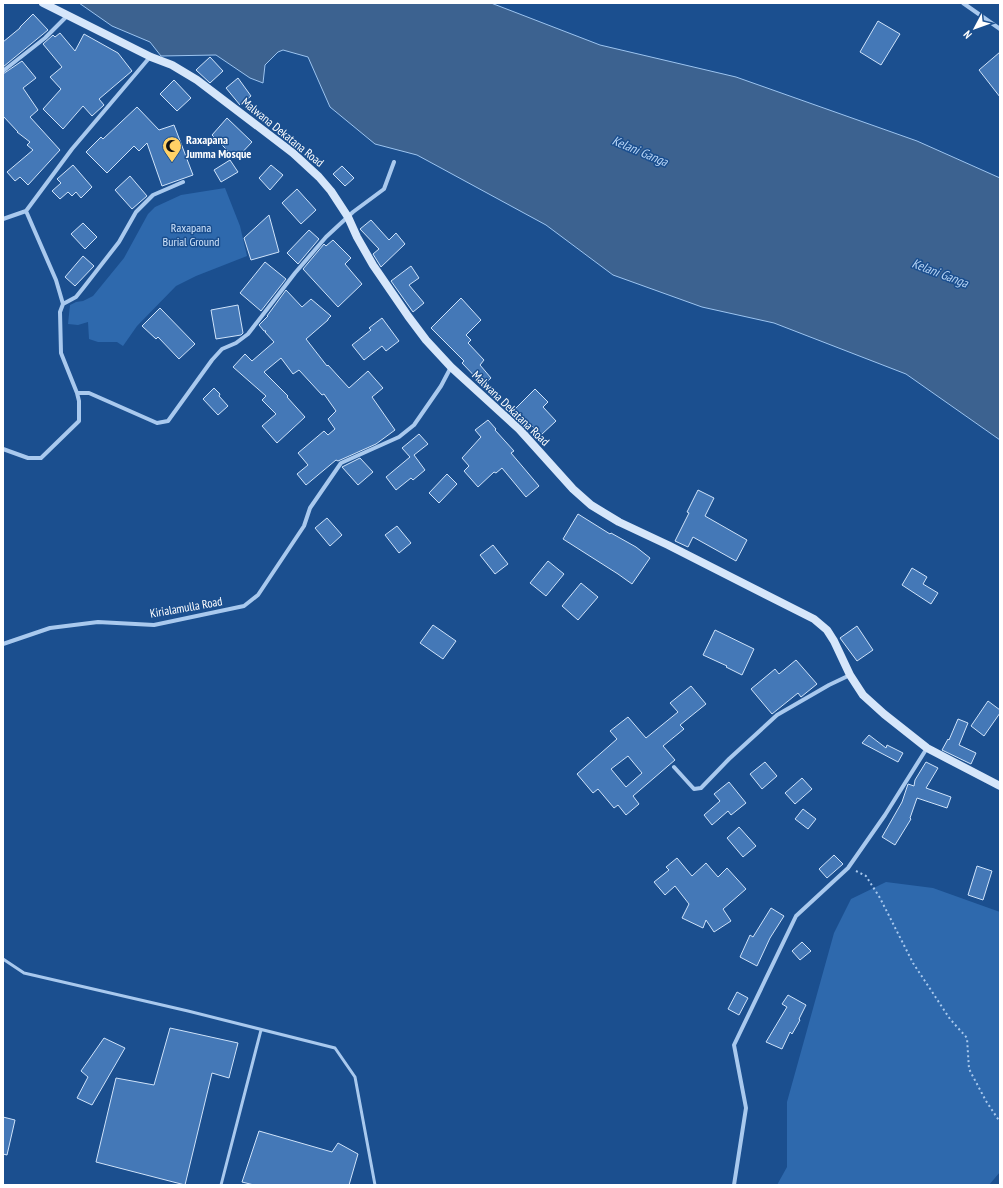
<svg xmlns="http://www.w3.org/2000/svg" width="1003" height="1188" font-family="'PT Sans Narrow',sans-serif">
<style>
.green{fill:#2e69ad}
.water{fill:#3c6290;stroke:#9cc4f0}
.building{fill:#4478b7;stroke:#cfe3fa;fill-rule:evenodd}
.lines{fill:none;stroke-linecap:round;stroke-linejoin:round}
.path{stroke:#a9c9ee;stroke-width:2;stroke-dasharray:2 3;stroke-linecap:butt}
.lane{stroke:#a9c9ee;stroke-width:3}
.street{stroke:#a9c9ee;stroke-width:4}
.secondary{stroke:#d6e6fa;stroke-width:8}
.labels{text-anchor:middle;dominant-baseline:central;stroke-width:3;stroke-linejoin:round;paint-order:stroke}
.street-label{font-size:12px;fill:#fff;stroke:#1b4f8f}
.poi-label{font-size:12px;font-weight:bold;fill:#fff;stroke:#1b4f8f;text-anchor:start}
.park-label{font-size:12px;fill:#cfe3fa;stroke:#1b4f8f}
.water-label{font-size:13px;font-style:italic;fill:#b5d3f5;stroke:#1b4f8f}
</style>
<rect width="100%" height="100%" fill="#1b4f8f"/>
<path class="green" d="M 225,188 L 240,226 L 247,256 L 196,276 L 176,286 L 137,326 L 123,346 L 117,342 L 98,342 L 89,339 L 88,322 L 78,325 L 68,324 L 70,305 L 76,302 L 83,301 L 93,296 L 124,258 L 148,214 L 155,207 L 181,195 Z
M 886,882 L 933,888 L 1000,912 L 1000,1172 L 989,1185 L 777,1185 L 787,1167 L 787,1102 L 834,933 L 851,899 Z"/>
<path class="water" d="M 79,3 L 491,3 L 600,45 L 736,77 L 917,141 L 1000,178 L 1000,440 L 906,374 L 774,323 L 702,307 L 613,275 L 546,225 L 417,155 L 375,144 L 330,107 L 308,57 L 283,50 L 278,52 L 265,65 L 263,83 L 250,78 L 216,55 L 161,56 L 150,42 L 112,26 Z"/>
<path class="building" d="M 33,14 L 48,30 L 3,67 L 3,42 L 20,28 L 20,27 Z
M 878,21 L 900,34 L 881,65 L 860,52 Z
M 60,33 L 75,51 L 84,34 L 118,53 L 132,71 L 99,99 L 104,105 L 92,116 L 83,106 L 63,129 L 43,109 L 61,89 L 50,77 L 62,67 L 43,44 L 53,35 L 55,37 Z
M 1000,52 L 1000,97 L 979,70 Z
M 210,57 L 223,71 L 210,83 L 196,70 Z
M 22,61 L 36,78 L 23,88 L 38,110 L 30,117 L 60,150 L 28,185 L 20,177 L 15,181 L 7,172 L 33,150 L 27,145 L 30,142 L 17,132 L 18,132 L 3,116 L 3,74 Z
M 238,78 L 251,96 L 240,105 L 226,88 Z
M 174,80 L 191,98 L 177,111 L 160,94 Z
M 137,107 L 159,130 L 174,125 L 193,175 L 162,186 L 147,143 L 139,151 L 134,146 L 107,173 L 86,152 L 101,137 L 103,139 Z
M 227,118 L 252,142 L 236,159 L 212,135 Z
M 230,160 L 238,172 L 221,182 L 214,170 Z
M 73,165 L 92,187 L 81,198 L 76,192 L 72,196 L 68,192 L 60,199 L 52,191 L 61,183 L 57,179 Z
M 271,165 L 283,175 L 270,190 L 259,178 Z
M 342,166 L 354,178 L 345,186 L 333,174 Z
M 130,176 L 147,196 L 132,209 L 115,190 Z
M 297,189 L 316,210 L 301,224 L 282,203 Z
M 269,215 L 279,252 L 251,260 L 244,238 Z
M 371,220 L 389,240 L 396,233 L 405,244 L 381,267 L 373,254 L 379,249 L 360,229 Z
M 83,223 L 97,237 L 85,249 L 71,234 Z
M 309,230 L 319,239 L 298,264 L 287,253 Z
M 333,240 L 351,258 L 345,264 L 362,284 L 338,307 L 303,269 L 324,244 L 326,246 Z
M 83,256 L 94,266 L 75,286 L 65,277 Z
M 265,262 L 286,279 L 261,311 L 240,293 Z
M 411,266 L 419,278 L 409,285 L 424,303 L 413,312 L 391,281 Z
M 286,290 L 302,307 L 311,299 L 331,316 L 328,319 L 328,320 L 306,339 L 327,366 L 328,365 L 349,388 L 368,371 L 383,388 L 372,397 L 395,430 L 376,444 L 338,461 L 336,460 L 306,485 L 297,474 L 308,465 L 298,453 L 324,431 L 328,435 L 335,429 L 328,419 L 336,411 L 324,394 L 322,395 L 299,370 L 293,374 L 281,358 L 264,372 L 288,396 L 287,397 L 305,417 L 277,443 L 262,426 L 276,414 L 262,400 L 266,396 L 233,367 L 245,354 L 252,361 L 274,342 L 265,332 L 266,331 L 264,331 L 259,325 L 268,316 L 267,316 Z
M 461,298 L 481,320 L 466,335 L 471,340 L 468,343 L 484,360 L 480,365 L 491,378 L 483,385 L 462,363 L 464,361 L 431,328 Z
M 238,305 L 243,333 L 241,335 L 216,339 L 211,310 Z
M 160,308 L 195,344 L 179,359 L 158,337 L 156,339 L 142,326 Z
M 382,318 L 399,341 L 386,351 L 382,346 L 364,360 L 352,345 L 371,330 L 369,328 Z
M 214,388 L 220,394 L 219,396 L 228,406 L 218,415 L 203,399 Z
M 535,389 L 548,402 L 543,407 L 556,421 L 541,435 L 528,422 L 525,425 L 512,412 Z
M 488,420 L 496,429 L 495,430 L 514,451 L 511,453 L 539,486 L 526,497 L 502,468 L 496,473 L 494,472 L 478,487 L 464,471 L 469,466 L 462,458 L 481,437 L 475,430 Z
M 419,434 L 428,444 L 414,455 L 425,470 L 413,480 L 411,478 L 396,490 L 386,477 L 410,457 L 402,448 Z
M 360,458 L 373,472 L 358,485 L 342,467 Z
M 447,474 L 457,484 L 439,503 L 429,493 Z
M 698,490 L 714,498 L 705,516 L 747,540 L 736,561 L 693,537 L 688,547 L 675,541 L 689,513 L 687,512 Z
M 578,514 L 610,534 L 611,533 L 636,547 L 650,558 L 632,584 L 618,574 L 563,539 Z
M 327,518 L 342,535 L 330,546 L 315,528 Z
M 397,526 L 411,543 L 399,553 L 385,535 Z
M 493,545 L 508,564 L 495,574 L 480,555 Z
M 548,561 L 564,574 L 546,596 L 530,583 Z
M 912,568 L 927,577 L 923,584 L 938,593 L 931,604 L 902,585 Z
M 581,583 L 598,597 L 578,620 L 562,606 Z
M 433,625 L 456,641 L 443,659 L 420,643 Z
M 857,626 L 873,650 L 857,661 L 840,638 Z
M 715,630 L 754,649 L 742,675 L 726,667 L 727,666 L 703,655 Z
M 796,660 L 817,684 L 801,697 L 798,693 L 772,714 L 751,689 L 775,669 L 779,674 Z
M 691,686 L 706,704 L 680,725 L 684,729 L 663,746 L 675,760 L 633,796 L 639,804 L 626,815 L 618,805 L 614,808 L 598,789 L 593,793 L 577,774 L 617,739 L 610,731 L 628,717 L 646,738 L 678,712 L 670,703 ZM 628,756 L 642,773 L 626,787 L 611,769 Z
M 988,701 L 1000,710 L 1000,713 L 984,736 L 971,726 Z
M 958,719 L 968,723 L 959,745 L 976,753 L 971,764 L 942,750 L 948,739 L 949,740 Z
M 869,735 L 886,748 L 887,745 L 903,753 L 898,762 L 862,743 Z
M 765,762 L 777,776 L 762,789 L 750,774 Z
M 926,762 L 938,768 L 926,788 L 951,797 L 947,808 L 917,798 L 910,818 L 911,819 L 895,845 L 882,837 L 902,802 L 908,784 L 914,786 L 915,780 Z
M 802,778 L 812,789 L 795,804 L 785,793 Z
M 729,782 L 746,803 L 731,815 L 728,811 L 712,825 L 704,815 L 720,801 L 714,794 Z
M 803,809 L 816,819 L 808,829 L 795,819 Z
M 739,827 L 756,846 L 743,857 L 727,838 Z
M 834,855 L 843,864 L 827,878 L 819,869 Z
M 677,858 L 692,876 L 706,863 L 718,877 L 727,868 L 746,889 L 723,909 L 731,921 L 714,932 L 706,920 L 703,928 L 682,918 L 689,904 L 675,886 L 665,895 L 654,882 L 669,870 L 666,867 Z
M 977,866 L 992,871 L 983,900 L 968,895 Z
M 771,908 L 784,916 L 770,938 L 757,966 L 740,957 L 750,935 L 753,937 Z
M 802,942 L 811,951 L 800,960 L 792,951 Z
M 737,992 L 748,998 L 739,1015 L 728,1009 Z
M 788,995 L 806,1005 L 799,1019 L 800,1020 L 792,1034 L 790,1032 L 782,1049 L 766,1042 L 787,1007 L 782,1004 Z
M 170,1028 L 238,1043 L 229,1078 L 212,1073 L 185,1185 L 96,1162 L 116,1078 L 154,1085 Z
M 104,1038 L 125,1048 L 92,1105 L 77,1098 L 88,1077 L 81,1071 Z
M 3,1117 L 15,1120 L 7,1155 L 3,1154 Z
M 259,1131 L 332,1152 L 338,1143 L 358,1154 L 349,1185 L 254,1185 L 242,1182 Z"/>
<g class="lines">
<path class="path" d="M 856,871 L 866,876 L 880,898 L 913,963 L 950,1019 L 967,1038 L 969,1069 L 986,1101 L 1000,1122"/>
<path class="lane" d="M 3,959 L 24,973 L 188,1011 L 335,1048 L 355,1077 L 375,1185
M 221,1185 L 261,1030"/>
<path class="street" d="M 963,3 L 1000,29
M 3,71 L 45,38 L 67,16
M 3,219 L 26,211 L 72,149 L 150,57
M 63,304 L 76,297 L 84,287 L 119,242 L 136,212 L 153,195 L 183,182
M 77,393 L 89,393 L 157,423 L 168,421 L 212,360 L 222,349 L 236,343 L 248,334 L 295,273 L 326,237 L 353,212 L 384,189 L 394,162
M 3,449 L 28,458 L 41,458 L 79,421 L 79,401 L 77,393 L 61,353 L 60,312 L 63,304 L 56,280 L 26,211
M 3,644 L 50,628 L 98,622 L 154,625 L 244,606 L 258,595 L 304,526 L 310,508 L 341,463 L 399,437 L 414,425 L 441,386 L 451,367
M 674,767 L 694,789 L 701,788 L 729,759 L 777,715 L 829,685 L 850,675
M 734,1185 L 746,1108 L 734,1045 L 796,916 L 848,868 L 885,815 L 927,748"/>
<path class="secondary" d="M 43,3 L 151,57 L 172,65 L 197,80 L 293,153 L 319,177 L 331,191 L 348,217 L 357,237 L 373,265 L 408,316 L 426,340 L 451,367 L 519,429 L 573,489 L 591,505 L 619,522 L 668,545 L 814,619 L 827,630 L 834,641 L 850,675 L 863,695 L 884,714 L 927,748 L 1000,786"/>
</g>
<defs>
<g id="mosque-pin" transform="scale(1)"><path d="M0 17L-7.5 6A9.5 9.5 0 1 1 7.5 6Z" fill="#ffd166" stroke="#1b4f8f"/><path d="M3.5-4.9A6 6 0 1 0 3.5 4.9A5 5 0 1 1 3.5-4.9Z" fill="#111"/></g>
</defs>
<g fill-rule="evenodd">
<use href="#mosque-pin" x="172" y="146"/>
</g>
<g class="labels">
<g class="street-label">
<text transform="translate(283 132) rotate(39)">Malwana Dekatana Road</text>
<text transform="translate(511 408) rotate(44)">Malwana Dekatana Road</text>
<text transform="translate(186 607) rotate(-10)">Kirialamulla Road</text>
</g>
<g class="poi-label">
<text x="186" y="139">Raxapana<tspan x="186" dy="14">Jumma Mosque</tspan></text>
</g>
<g class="park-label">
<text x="191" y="227">Raxapana<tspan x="191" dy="14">Burial Ground</tspan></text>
</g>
<g class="water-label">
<text transform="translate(640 151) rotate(23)">Kelani Ganga</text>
<text transform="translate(940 273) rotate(21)">Kelani Ganga</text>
</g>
</g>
<rect width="1003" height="1188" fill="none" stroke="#ffffff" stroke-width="8"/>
<g transform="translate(975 28) rotate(229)" stroke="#1b4f8f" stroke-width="3" paint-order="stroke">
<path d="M0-3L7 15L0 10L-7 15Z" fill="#ffffff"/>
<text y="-6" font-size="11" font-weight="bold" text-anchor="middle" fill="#ffffff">N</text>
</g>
</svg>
